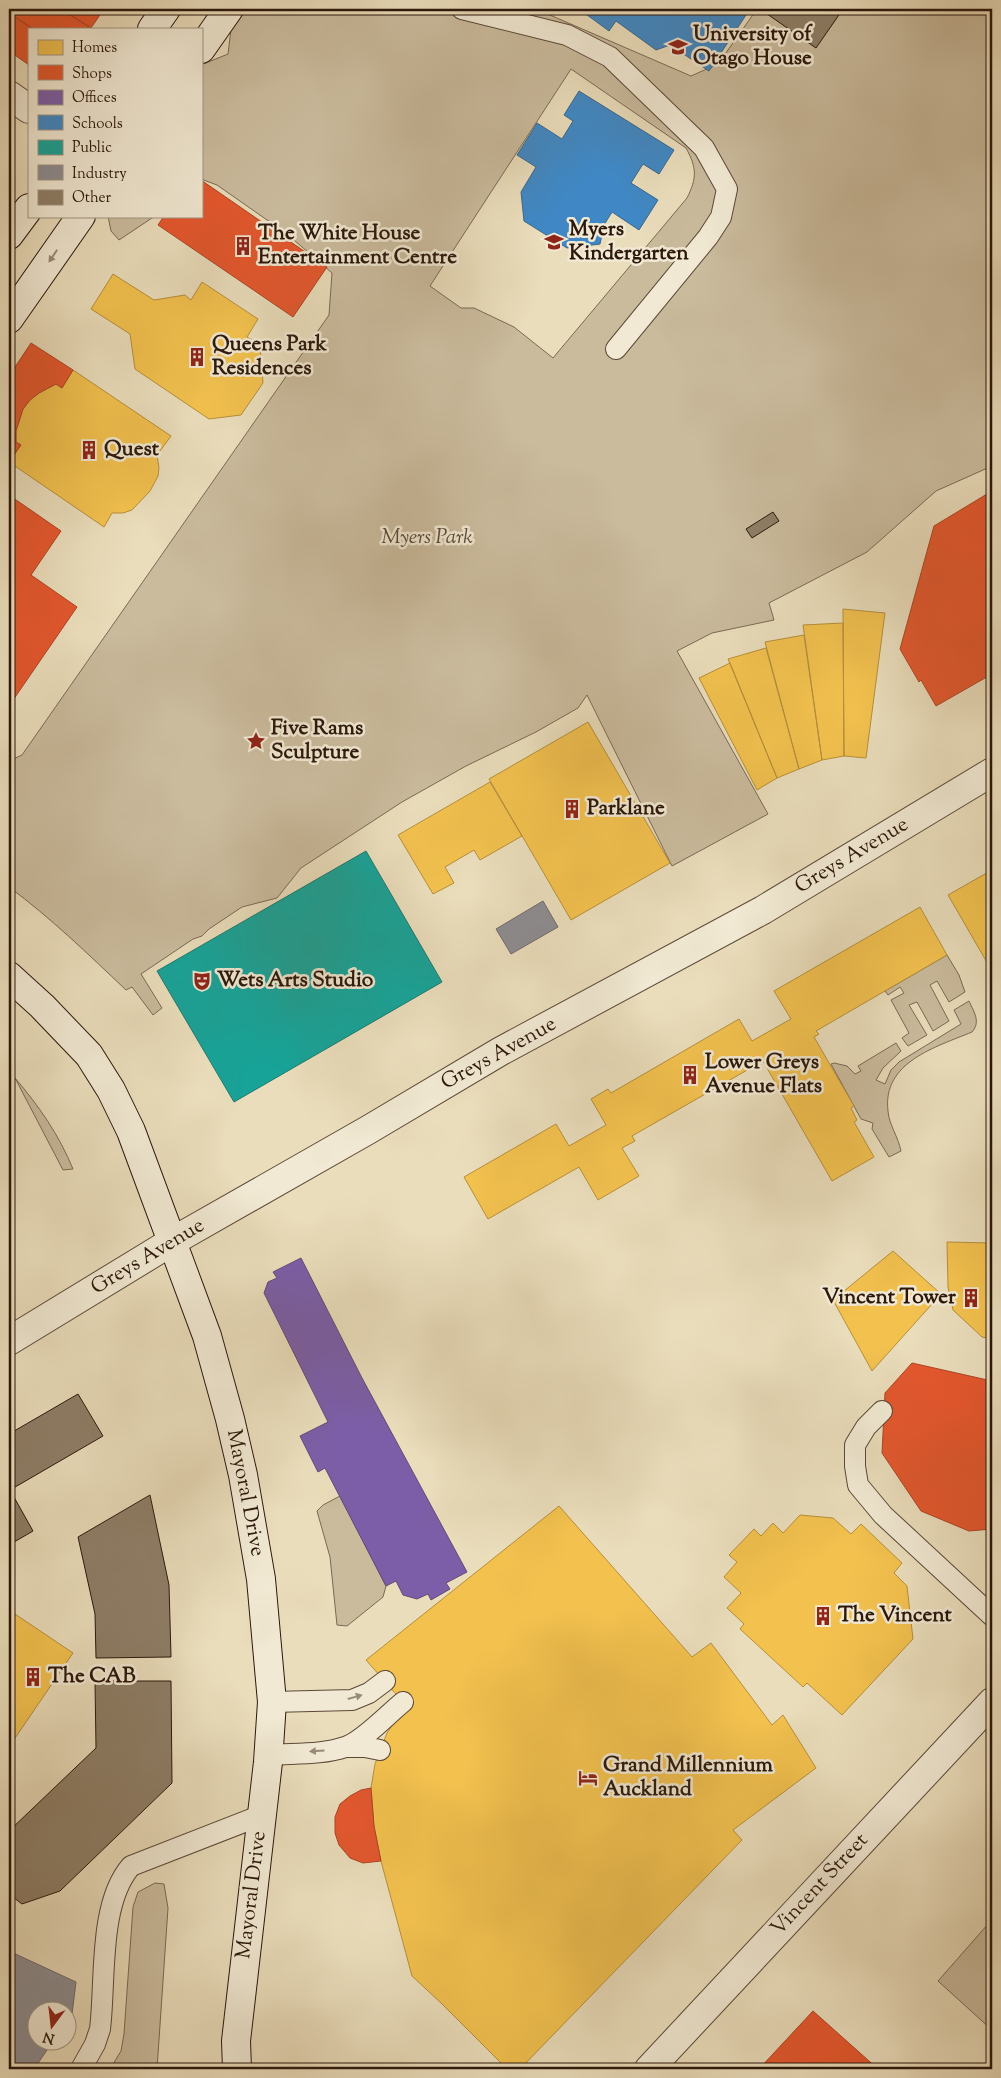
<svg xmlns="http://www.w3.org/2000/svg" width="1001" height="2078" font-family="'Sorts Mill Goudy',serif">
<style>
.green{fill:#cabb9d;stroke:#7a6954;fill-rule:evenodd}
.homes{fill:#f2c14e;stroke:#b68e3a}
.shops{fill:#e4572e;stroke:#ac4424}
.offices{fill:#7b5ea7;stroke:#634978}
.schools{fill:#3f88c5;stroke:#39668d}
.public{fill:#17a398;stroke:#1d796e}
.industry{fill:#8d8d92;stroke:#706a6a}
.building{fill:#8e7e67;stroke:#2b170b}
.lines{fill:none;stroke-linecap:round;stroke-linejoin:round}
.service-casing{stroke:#5b4837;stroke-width:22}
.minor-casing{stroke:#5b4837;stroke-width:30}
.tertiary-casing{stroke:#5b4837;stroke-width:30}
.secondary-casing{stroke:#2b170b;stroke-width:30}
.service{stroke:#f1e9d3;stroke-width:20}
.minor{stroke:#f1e9d3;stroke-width:28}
.tertiary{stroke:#f1e9d3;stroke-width:28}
.secondary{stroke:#f1e9d3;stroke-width:28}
.oneway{fill:#988a79}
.labels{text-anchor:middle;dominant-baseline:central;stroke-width:5;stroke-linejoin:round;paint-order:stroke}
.poi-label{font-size:21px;font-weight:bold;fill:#2b170b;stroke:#f1e9d3;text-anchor:start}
.park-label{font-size:21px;font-style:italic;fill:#5b4837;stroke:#f1e9d3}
.street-label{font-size:21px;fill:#2b170b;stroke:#f1e9d3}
</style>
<rect width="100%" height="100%" fill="#eaddbb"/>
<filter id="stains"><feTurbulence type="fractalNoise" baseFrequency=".004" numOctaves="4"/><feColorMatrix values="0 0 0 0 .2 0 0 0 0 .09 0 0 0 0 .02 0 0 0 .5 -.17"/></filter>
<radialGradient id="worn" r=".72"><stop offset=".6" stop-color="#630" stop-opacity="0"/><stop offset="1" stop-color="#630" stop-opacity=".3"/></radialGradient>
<path class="green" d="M 237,9 L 536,9 L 691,76 L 718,64 L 757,9 L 992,9 L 992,466 L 936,491 L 867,552 L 769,603 L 774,620 L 712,633 L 677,651 L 768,814 L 672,866 L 587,695 L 578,708 L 536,732 L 466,766 L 402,802 L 301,868 L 277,898 L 242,907 L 209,929 L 202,936 L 193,939 L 141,974 L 162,1008 L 153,1015 L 132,987 L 126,990 C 88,954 51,918 9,887 L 9,761 L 22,755 L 329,315 L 332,273 L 287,234 L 217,185 L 201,179 L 201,65 L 228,54 L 232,21 ZM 571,69 L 686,148 C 697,168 697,178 687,198 L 553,358 L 514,327 L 474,308 L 461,308 L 430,286 Z
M 108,216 L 155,216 L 119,240 L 111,231 Z
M 947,955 L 959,975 L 965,992 L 949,1002 L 937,981 L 930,985 L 949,1021 L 933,1031 L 917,1002 L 909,1005 L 927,1035 L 908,1046 L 902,1038 L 909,1033 L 891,1000 L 904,993 L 900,987 L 888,995 L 885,991 Z
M 969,1001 C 974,1012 981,1022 972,1032 C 936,1047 882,1062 888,1111 C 889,1125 898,1136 901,1151 L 889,1157 L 872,1129 L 873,1123 L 861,1119 L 831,1064 L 834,1063 L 847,1066 L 855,1074 L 861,1071 L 858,1066 L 896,1043 L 901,1051 L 883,1068 L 876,1080 L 885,1084 L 891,1070 L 899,1062 L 961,1024 L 954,1010 Z
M 15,1078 C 39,1106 59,1135 73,1169 L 63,1170 Z
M 340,1496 L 386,1586 L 383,1597 L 347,1626 L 337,1625 L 330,1557 L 317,1511 L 323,1505 Z
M 155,1883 L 164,1884 L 168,1908 L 157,2069 L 110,2069 L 121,2051 L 124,2034 L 133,1907 L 138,1892 Z
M 989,1923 L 992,1926 L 992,2030 L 938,1981 Z"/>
<path class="homes" d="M 113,274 L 154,300 L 185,295 L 191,300 L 202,282 L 258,319 L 247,337 L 260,345 L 263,383 L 241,415 L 209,419 L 135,369 L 130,334 L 91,309 Z
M 73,370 L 171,436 L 157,455 L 159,468 L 158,476 L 150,491 L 132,510 L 123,513 L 112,513 L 104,527 L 9,462 L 21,445 L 16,442 L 16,431 L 23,409 L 30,400 L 39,393 L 56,384 L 62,388 Z
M 843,609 L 885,613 L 866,758 L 844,756 Z
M 843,623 L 844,756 L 822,760 L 803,625 Z
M 804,635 L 822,760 L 799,769 L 765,642 Z
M 766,648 L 799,769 L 777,778 L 728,659 Z
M 730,663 L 777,778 L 757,790 L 699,678 Z
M 588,722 L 670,863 L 571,920 L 489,779 Z
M 490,782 L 522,836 L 480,860 L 474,850 L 445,867 L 454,883 L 433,894 L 398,835 Z
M 992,870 L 992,971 L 948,895 Z
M 920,907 L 947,955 L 816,1031 L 819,1034 L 814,1037 L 854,1106 L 851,1108 L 857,1120 L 854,1122 L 874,1157 L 832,1181 L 763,1061 L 632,1136 L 635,1141 L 622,1148 L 639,1176 L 598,1200 L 579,1167 L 488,1219 L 464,1177 L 556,1124 L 569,1146 L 606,1125 L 591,1099 L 608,1089 L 611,1093 L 739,1019 L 752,1041 L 791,1019 L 774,991 Z
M 947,1242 L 992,1243 L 992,1339 L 982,1337 L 953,1310 L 948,1287 Z
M 893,1251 L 941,1294 L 872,1371 L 833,1300 Z
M 559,1506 L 692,1657 L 711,1643 L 772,1725 L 783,1715 L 816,1768 L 733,1830 L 742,1840 L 520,2069 L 507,2069 L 441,2003 L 412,1976 L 381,1861 L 374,1826 L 371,1788 L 375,1764 L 387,1733 L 399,1715 L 403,1702 L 366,1660 Z
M 800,1515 L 833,1518 L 851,1534 L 861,1524 L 902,1563 L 894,1573 L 907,1586 L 913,1639 L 842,1715 L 807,1683 L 803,1687 L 740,1629 L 744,1624 L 727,1608 L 741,1593 L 724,1577 L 737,1562 L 729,1555 L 754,1529 L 761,1536 L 773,1523 L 783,1533 Z
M 9,1610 L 73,1653 L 9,1747 Z"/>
<path class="shops" d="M 9,9 L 61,9 L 91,28 L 33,29 L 9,13 Z
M 61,9 L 104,9 L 91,28 Z
M 9,13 L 33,29 L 29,29 L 29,65 L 9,51 Z
M 201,180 L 327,267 L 293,317 L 158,225 L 164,216 L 201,216 Z
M 31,343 L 73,370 L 62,388 L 56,384 L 39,393 L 30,400 L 23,409 L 16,431 L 16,442 L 21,445 L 9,462 L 9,376 Z
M 992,491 L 992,674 L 936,706 L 921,680 L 919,682 L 900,649 L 934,526 Z
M 9,495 L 61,531 L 31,575 L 77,607 L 9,706 Z
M 912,1363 L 992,1381 L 992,1529 L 969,1531 L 921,1511 L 882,1453 L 885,1393 Z
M 371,1788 L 374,1826 L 381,1861 L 363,1863 L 350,1858 L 339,1845 L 335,1833 L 335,1817 L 340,1804 L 350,1796 L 361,1790 Z
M 813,2011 L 878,2069 L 759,2069 Z"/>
<path class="offices" d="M 301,1258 L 362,1378 L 467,1572 L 446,1583 L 450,1589 L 431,1600 L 428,1594 L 417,1599 L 403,1595 L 396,1581 L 386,1586 L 325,1468 L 318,1472 L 300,1436 L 328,1422 L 264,1293 L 268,1282 L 277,1278 L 273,1272 Z"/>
<path class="schools" d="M 579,9 L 750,9 L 709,71 L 670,45 L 656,50 L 616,21 L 609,31 Z
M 579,91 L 674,150 L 659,174 L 643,164 L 631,183 L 658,200 L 639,230 L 612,212 L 604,225 L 600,244 L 567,248 L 524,221 L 521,192 L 536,167 L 517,155 L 537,123 L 562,139 L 573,121 L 564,115 Z"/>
<path class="public" d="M 366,851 L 442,982 L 234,1102 L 157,971 Z"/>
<path class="industry" d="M 543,901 L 558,927 L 511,954 L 496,929 Z
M 9,1951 L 76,1982 L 72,2014 L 68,2021 L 68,2010 L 38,2010 L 38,2040 L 54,2040 L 34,2069 L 9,2069 Z"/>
<path class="building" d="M 760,9 L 843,9 L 816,48 Z
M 773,512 L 779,521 L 752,538 L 746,529 Z
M 78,1394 L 103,1436 L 10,1490 L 33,1531 L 9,1545 L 9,1434 Z
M 150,1495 L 169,1585 L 171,1657 L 96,1658 L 95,1614 L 78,1537 Z
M 95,1681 L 171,1681 L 172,1783 L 60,1891 L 22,1904 L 9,1894 L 9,1831 L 96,1748 Z"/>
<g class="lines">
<g class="service-casing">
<path id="service" d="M 462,9 L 567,35 L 610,57 L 704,148 L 727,189 L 721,217 L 708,237 L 616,349
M 882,1411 L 866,1427 L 855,1445 L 855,1466 L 858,1485 L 883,1515 L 992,1616
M 272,1702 L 352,1700 L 369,1693 L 385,1681
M 347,1747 L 365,1747 L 380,1750
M 269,1755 C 293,1753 322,1755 345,1747 C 362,1742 388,1714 403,1702
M 81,2069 L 95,2044 L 100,2029 C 106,1981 98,1904 131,1866 L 262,1815"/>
</g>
<g class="minor-casing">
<path id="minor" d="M 9,95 L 29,109
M 9,1341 L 173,1241"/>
</g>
<g class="tertiary-casing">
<path id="tertiary" d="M 173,1241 L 368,1130 L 501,1051 L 763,910 L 992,772
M 649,2069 L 992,1702"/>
</g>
<g class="secondary-casing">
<path id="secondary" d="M 152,29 L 166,9
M 201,49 L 229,9
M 9,235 L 29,208
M 9,319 L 81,216
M 9,976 L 42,1006 L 89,1055 L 111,1090 L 131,1131 L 207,1336 L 230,1419 L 243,1475 L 261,1579 L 272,1702 L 268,1762 L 236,2041 L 237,2069"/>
</g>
<use href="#service" class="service"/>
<use href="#minor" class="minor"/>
<use href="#tertiary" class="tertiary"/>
<use href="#secondary" class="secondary"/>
</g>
<defs><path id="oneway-solid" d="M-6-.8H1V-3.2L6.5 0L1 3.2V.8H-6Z" transform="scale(1.25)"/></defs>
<g class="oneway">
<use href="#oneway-solid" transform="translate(53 256) rotate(124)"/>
<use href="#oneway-solid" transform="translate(355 1697) rotate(-16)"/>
<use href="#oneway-solid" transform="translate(317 1751) rotate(176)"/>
</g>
<defs>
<g id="university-bare" transform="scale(1.5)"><path d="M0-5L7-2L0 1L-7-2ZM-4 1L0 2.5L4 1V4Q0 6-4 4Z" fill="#8f2418" stroke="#f1e9d3" stroke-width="2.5" paint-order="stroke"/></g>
<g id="school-bare" transform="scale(1.5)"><path d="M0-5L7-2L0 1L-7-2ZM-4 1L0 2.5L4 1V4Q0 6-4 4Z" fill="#8f2418" stroke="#f1e9d3" stroke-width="2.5" paint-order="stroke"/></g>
<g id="building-bare" transform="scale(1.5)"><path d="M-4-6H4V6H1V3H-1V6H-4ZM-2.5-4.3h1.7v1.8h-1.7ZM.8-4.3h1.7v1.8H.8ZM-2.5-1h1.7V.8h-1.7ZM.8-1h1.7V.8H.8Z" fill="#8f2418" stroke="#f1e9d3" stroke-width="2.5" paint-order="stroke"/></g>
<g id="sight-bare" transform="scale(1.5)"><path d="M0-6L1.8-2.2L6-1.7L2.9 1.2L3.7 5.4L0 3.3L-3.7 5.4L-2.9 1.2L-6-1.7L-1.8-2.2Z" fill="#8f2418" stroke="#f1e9d3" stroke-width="2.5" paint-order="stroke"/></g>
<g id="theatre-bare" transform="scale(1.5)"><path d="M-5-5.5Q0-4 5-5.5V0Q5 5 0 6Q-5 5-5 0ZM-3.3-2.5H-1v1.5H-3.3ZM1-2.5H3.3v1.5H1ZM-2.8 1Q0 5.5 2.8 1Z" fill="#8f2418" stroke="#f1e9d3" stroke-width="2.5" paint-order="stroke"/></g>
<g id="hotel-bare" transform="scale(1.5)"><path d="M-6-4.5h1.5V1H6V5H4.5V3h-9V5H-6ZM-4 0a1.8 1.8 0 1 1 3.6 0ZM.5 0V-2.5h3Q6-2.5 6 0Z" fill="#8f2418" stroke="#f1e9d3" stroke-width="2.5" paint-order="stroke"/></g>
</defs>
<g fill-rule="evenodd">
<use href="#university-bare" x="678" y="47"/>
<use href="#school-bare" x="554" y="242"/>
<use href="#building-bare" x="243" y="246"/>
<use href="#building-bare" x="197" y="357"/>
<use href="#building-bare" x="89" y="450"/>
<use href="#sight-bare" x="256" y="741"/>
<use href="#building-bare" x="572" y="809"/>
<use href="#theatre-bare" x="202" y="981"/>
<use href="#building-bare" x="690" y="1075"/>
<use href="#building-bare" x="971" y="1298"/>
<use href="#building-bare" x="823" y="1616"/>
<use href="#building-bare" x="33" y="1677"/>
<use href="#hotel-bare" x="588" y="1778"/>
</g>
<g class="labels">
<g class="poi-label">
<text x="693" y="35">University of<tspan x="693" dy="24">Otago House</tspan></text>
<text x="569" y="230">Myers<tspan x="569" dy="24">Kindergarten</tspan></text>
<text x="258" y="234">The White House<tspan x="258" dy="24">Entertainment Centre</tspan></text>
<text x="212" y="345">Queens Park<tspan x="212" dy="24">Residences</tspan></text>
<text x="104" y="450">Quest</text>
<text x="271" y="729">Five Rams<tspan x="271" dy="24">Sculpture</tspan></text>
<text x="587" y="809">Parklane</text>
<text x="217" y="981">Wets Arts Studio</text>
<text x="705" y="1063">Lower Greys<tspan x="705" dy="24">Avenue Flats</tspan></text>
<text x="956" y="1298" text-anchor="end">Vincent Tower</text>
<text x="838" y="1616">The Vincent</text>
<text x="48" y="1677">The CAB</text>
<text x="603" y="1766">Grand Millennium<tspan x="603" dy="24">Auckland</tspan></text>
</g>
<g class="park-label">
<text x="427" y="538">Myers Park</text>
</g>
<g class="street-label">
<text transform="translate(852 856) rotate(-31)">Greys Avenue</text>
<text transform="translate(499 1054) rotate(-29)">Greys Avenue</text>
<text transform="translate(148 1257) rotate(-31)">Greys Avenue</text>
<text transform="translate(245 1493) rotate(79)">Mayoral Drive</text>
<text transform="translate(820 1885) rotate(-47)">Vincent Street</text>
<text transform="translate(252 1895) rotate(-83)">Mayoral Drive</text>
</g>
</g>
<rect width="1001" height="2078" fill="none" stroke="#eaddbb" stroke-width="30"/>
<rect x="10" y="10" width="981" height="2058" fill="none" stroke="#2b170b" stroke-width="2.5"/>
<rect x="15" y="15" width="971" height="2048" fill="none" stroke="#2b170b"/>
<rect x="28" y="28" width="175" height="190" fill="#f1e9d3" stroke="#a29583"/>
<rect x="38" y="40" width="25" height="15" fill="#f2c14e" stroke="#a29583"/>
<text x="72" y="52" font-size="15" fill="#2b170b">Homes</text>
<rect x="38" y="65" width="25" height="15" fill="#e4572e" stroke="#a29583"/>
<text x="72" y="78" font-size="15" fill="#2b170b">Shops</text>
<rect x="38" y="90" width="25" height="15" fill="#7b5ea7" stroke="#a29583"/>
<text x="72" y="102" font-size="15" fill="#2b170b">Offices</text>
<rect x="38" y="115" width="25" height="15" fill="#3f88c5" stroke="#a29583"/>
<text x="72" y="128" font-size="15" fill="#2b170b">Schools</text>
<rect x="38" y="140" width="25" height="15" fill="#17a398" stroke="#a29583"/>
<text x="72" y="152" font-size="15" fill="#2b170b">Public</text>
<rect x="38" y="165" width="25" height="15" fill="#8d8d92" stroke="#a29583"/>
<text x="72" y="178" font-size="15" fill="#2b170b">Industry</text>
<rect x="38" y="190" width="25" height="15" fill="#8e7e67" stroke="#a29583"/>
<text x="72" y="202" font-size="15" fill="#2b170b">Other</text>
<g transform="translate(52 2026) rotate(195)"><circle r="24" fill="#f1e9d3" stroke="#a29583"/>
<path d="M0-4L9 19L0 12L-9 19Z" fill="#8f2418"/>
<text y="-8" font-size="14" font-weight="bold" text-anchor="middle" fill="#2b170b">N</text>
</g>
<rect width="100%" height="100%" filter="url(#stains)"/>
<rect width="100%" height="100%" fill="url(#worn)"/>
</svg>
